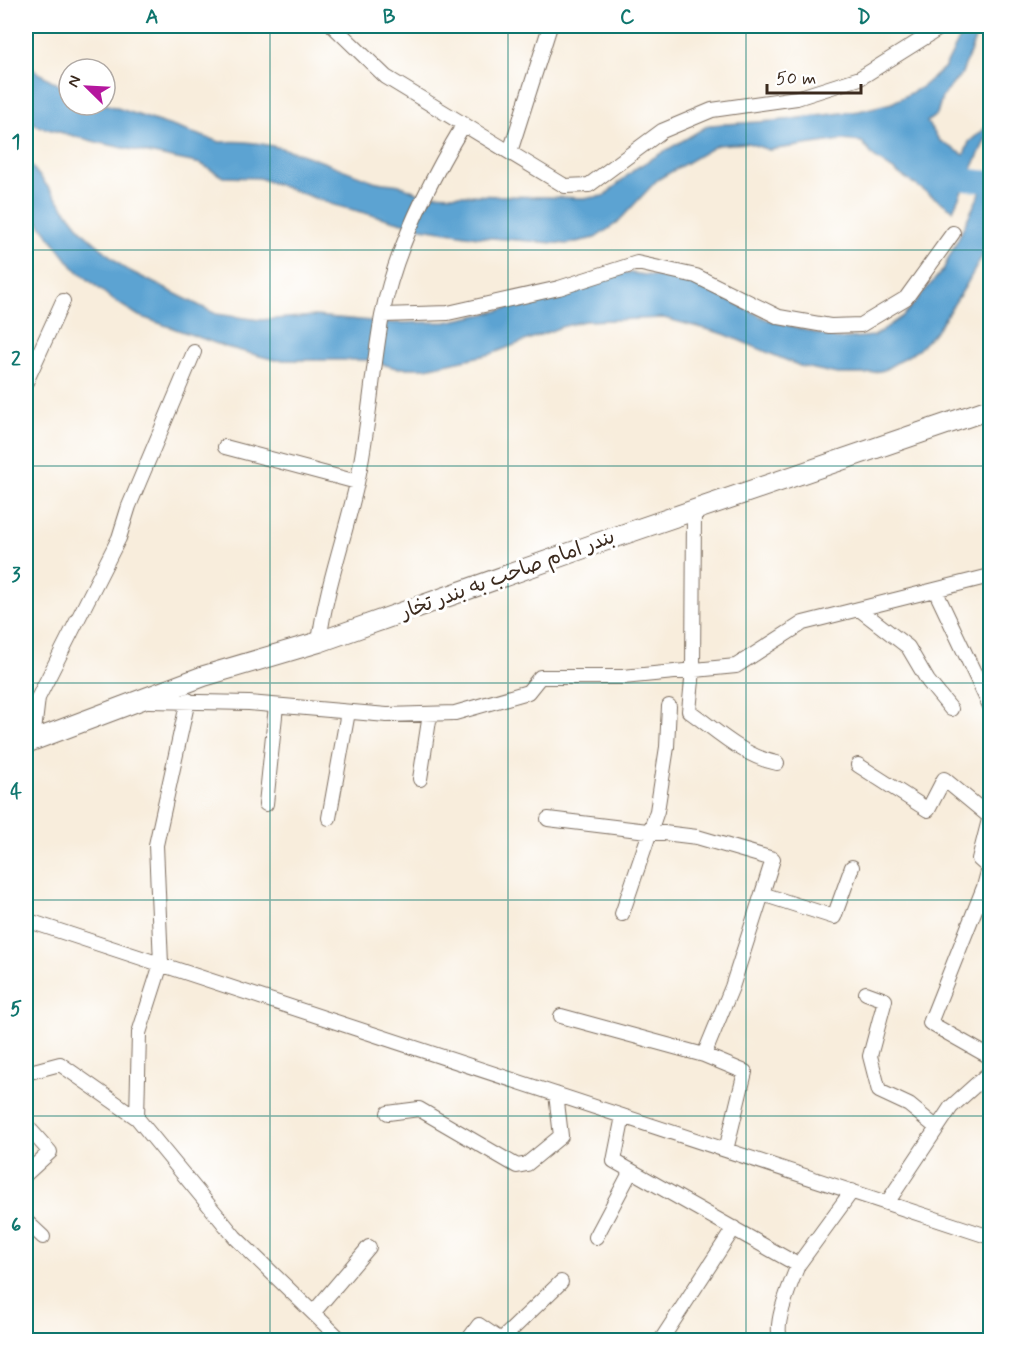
<svg xmlns="http://www.w3.org/2000/svg" width="1016" height="1366" font-family="Mynerve,'Playpen Sans Arabic',sans-serif">
<style>
.water{fill:#5ba3d2;stroke:#4b6678;stroke-width:1.5}
.lines{fill:none;stroke-linecap:round;stroke-linejoin:round}
.river{stroke:#5ba3d2;stroke-width:22}
.minor-casing{stroke:#7d6e60;stroke-width:16}
.secondary-casing{stroke:#7d6e60;stroke-width:22}
.minor{stroke:#fff;stroke-width:14}
.secondary{stroke:#fff;stroke-width:20}
.grid{fill:none;stroke:#0f766e;stroke-width:1.5;stroke-opacity:0.55}
.labels{text-anchor:middle;dominant-baseline:central;stroke-width:6;stroke-linejoin:round;paint-order:stroke}
.street-label{font-size:20px;fill:#3b2a1e;stroke:#fff}
.neatline{fill:none;stroke:#0f766e;stroke-width:2}
.grid-label{font-size:20px;text-anchor:middle;font-weight:bold;fill:#0f766e}
</style>
<rect width="100%" height="100%" fill="#fff"/>
<filter id="ink" filterUnits="userSpaceOnUse"><feTurbulence type="fractalNoise" baseFrequency=".0167" numOctaves="2"/><feDisplacementMap in="SourceGraphic" scale="12" xChannelSelector="R" yChannelSelector="G"/><feConvolveMatrix kernelMatrix="1 2 1 2 8 2 1 2 1" color-interpolation-filters="sRGB"/></filter>
<filter id="wash" filterUnits="userSpaceOnUse"><feTurbulence type="fractalNoise" baseFrequency=".008" numOctaves="4" result="noise"/><feDisplacementMap in="SourceGraphic" scale="24" xChannelSelector="R" yChannelSelector="G"/><feGaussianBlur stdDeviation="1.35" result="paint"/><feColorMatrix in="noise" values="0 0 0 0 0 0 0 0 0 0 0 0 0 0 0 0 0 1.4 0 .05"/><feComposite in="paint" operator="in"/></filter>
<g filter="url(#wash)">
<rect width="100%" height="100%" fill="#f8eddc"/>
<path class="water" d="M 966,26 L 980,26 L 962,73 L 942,97 L 937,114 L 927,122 L 940,141 L 964,155 L 969,142 L 990,124 L 990,130 L 953,210 L 874,157 L 862,142 L 842,140 L 769,150 L 748,143 L 717,145 L 657,180 L 617,223 L 595,238 L 567,244 L 478,237 L 422,228 L 334,205 L 259,178 L 223,177 L 201,164 L 100,143 L 37,126 L 26,116 L 26,65 L 69,91 L 69,105 L 105,104 L 220,142 C 273,137 323,163 371,180 C 380,184 390,183 399,185 C 406,187 413,191 420,194 L 587,198 L 604,196 L 636,168 L 709,125 L 775,121 L 859,111 L 892,103 L 922,87 L 945,67 Z
M 26,159 L 83,232 L 124,268 L 216,314 L 260,320 L 315,316 L 394,323 L 446,322 L 498,311 L 623,272 L 693,281 L 766,319 L 837,339 L 874,336 L 904,315 L 943,270 L 990,172 L 990,242 L 965,287 L 937,330 L 918,350 L 884,370 L 866,374 L 837,374 L 800,366 L 724,334 L 664,318 L 584,321 L 561,327 L 491,354 L 426,368 L 396,368 L 368,360 L 275,360 L 226,347 L 139,316 L 113,300 L 73,267 L 26,206 Z"/>
<g class="lines">
<path class="river" d="M 940,173 L 948,178 L 990,182"/>
</g>
</g>
<g filter="url(#ink)">
<g class="lines">
<g class="minor-casing">
<path id="minor" d="M 333,26 L 386,77 L 565,186 L 589,185 L 662,131 L 712,110 L 797,98 L 860,78 L 943,26
M 510,152 L 550,26
M 383,315 L 448,313 L 559,288 L 637,263 L 696,276 L 779,317 L 830,326 L 861,325 L 906,298 L 953,233
M 26,382 L 63,301
M 225,447 L 357,482
M 694,510 L 693,670 L 689,711 C 716,730 744,757 777,763
M 935,590 L 990,706
M 859,609 L 908,647 L 928,681 L 951,709
M 319,642 C 326,587 345,537 357,483 C 369,428 372,371 382,316 C 395,250 429,182 464,124
M 188,700 L 156,845 L 161,964 L 139,1033 L 137,1118 L 235,1237 L 341,1340
M 149,701 L 249,703 L 387,715 L 455,713 L 528,692 L 540,677 L 623,677 L 736,666 L 803,623 L 990,576
M 33,740 L 38,698 L 119,538 L 129,506 L 194,352
M 858,765 L 928,810 L 944,779 L 990,817
M 420,779 L 430,714
M 266,804 L 276,706
M 990,816 L 979,859 L 989,868 L 984,887 L 930,1023 L 990,1057
M 329,818 L 348,712
M 548,819 L 697,837 L 773,859 L 762,894
M 622,914 L 657,811 L 667,747 L 669,706
M 26,920 L 990,1237
M 866,993 L 885,1000 L 870,1056 L 879,1091 L 909,1105 L 937,1128
M 561,1016 L 704,1055 L 745,1072 L 726,1150
M 704,1055 L 732,987 L 762,894 L 834,917 L 852,867
M 26,1073 L 60,1064 L 137,1118
M 388,1113 L 419,1109 L 517,1166 L 527,1164 L 561,1136 L 556,1094
M 623,1116 L 614,1161 L 798,1265 L 852,1191
M 26,1125 L 50,1152 L 26,1174
M 887,1203 L 951,1107 L 990,1072
M 26,1221 L 43,1237
M 596,1237 L 631,1171
M 313,1313 L 369,1247
M 468,1340 L 479,1325 L 501,1340 L 561,1282
M 661,1340 L 734,1228
M 781,1340 C 772,1325 792,1281 798,1265"/>
</g>
<g class="secondary-casing">
<path id="secondary" d="M 26,743 L 204,676 L 319,642 L 598,543 L 990,409"/>
</g>
<use href="#minor" class="minor"/>
<use href="#secondary" class="secondary"/>
</g>
</g>
<path class="grid" d="M 270,26 L 270,1340M 508,26 L 508,1340M 746,26 L 746,1340M 26,250 L 990,250M 26,466 L 990,466M 26,683 L 990,683M 26,900 L 990,900M 26,1116 L 990,1116"/>
<g class="labels">
<g class="street-label">
<text transform="translate(508 575) rotate(-20)">بندر امام صاحب به بندر تخار</text>
</g>
</g>
<rect width="1016" height="1366" fill="none" stroke="#fff" stroke-width="66"/>
<g transform="translate(87 87) rotate(294)"><circle r="28" fill="#ffffff" stroke="#b1aaa5" stroke-width="1.5"/>
<path d="M0-4.5L10 22L0 15L-10 22Z" fill="#b5179e"/>
<text y="-9" font-size="16" font-weight="bold" text-anchor="middle" fill="#3b2a1e">N</text>
</g>
<path d="M767 84v9h94v-9" fill="none" stroke="#3b2a1e" stroke-width="3"/>
<text x="776" y="84" font-size="18" fill="#3b2a1e" stroke="#ffffff" stroke-width="4.5" paint-order="stroke">50 m</text>
<rect x="33" y="33" width="950" height="1300" class="neatline"/>
<g class="grid-label">
<text x="152" y="23">A</text>
<text x="389" y="23">B</text>
<text x="627" y="23">C</text>
<text x="864" y="23">D</text>
<text x="16" y="148">1</text>
<text x="16" y="365">2</text>
<text x="16" y="581">3</text>
<text x="16" y="798">4</text>
<text x="16" y="1015">5</text>
<text x="16" y="1231">6</text>
</g>
</svg>
